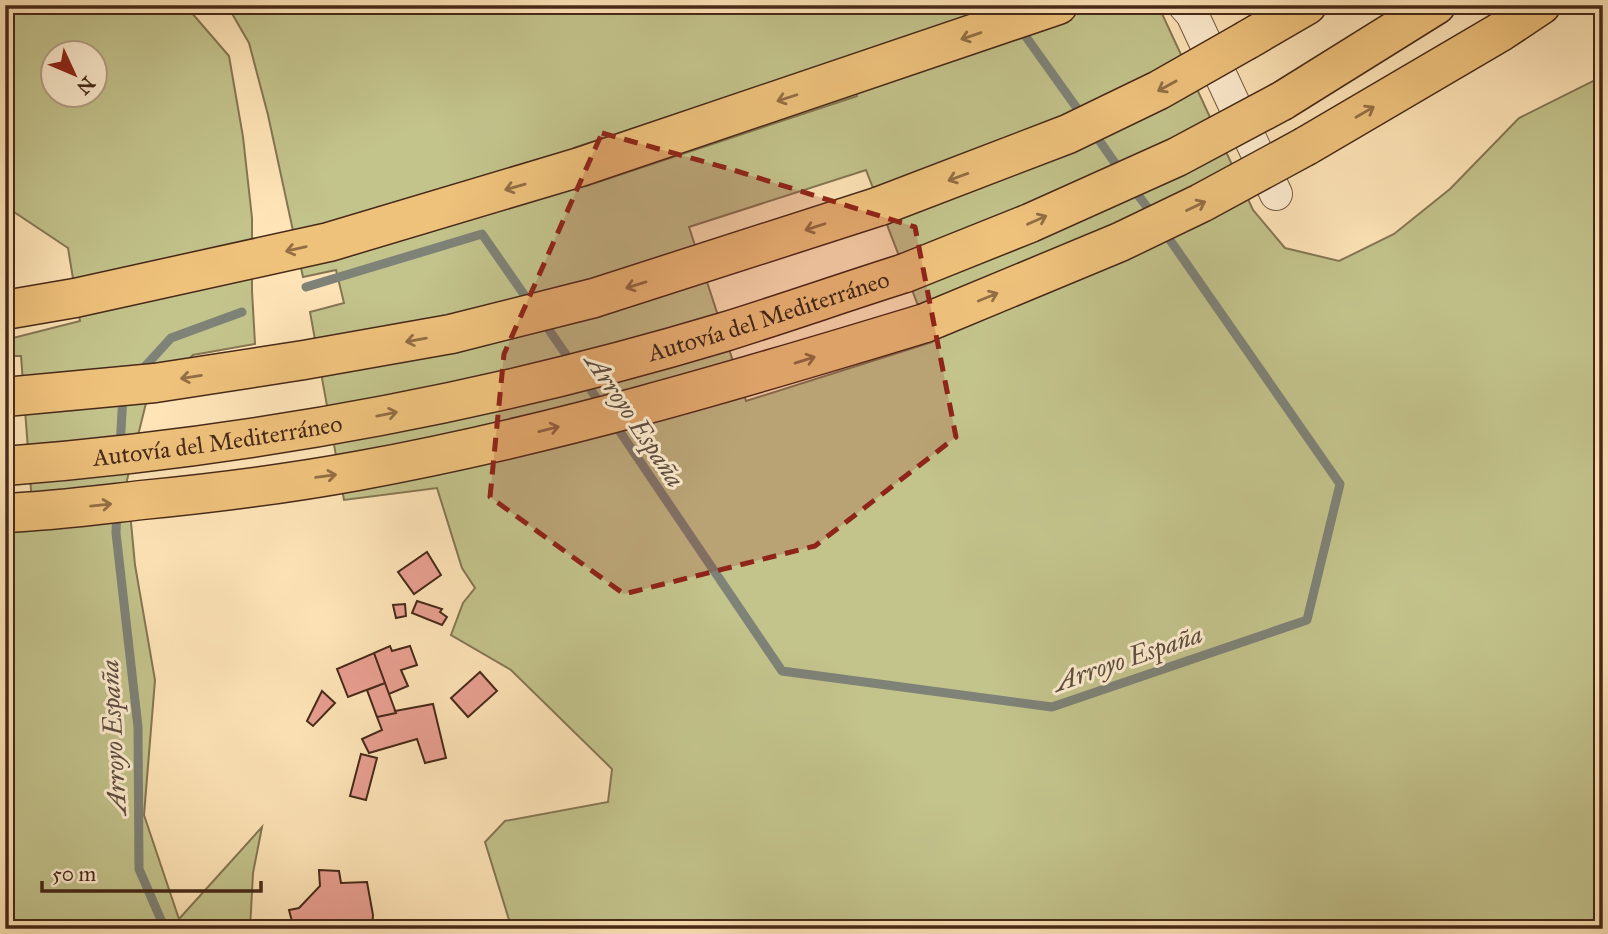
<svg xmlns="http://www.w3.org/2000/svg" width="1608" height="934" font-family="'IM FELL Great Primer',serif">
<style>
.green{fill:#c3c38c;stroke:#857652;stroke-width:2;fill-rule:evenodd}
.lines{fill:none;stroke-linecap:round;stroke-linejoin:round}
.stream{stroke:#7e8277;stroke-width:9}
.building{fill:#e99f91;stroke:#472918;stroke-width:2}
.minor-casing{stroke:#755840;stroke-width:34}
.motorway-casing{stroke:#472918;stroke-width:41}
.minor{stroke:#feedd0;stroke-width:32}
.motorway{stroke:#efc27c;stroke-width:38}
.motorway-bridge-casing{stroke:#472918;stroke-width:41;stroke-linecap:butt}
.motorway-bridge{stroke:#efc27c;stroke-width:38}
.oneway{stroke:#936e45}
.marked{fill:#8f2418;fill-opacity:0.2;stroke:#8f2418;stroke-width:5;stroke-dasharray:14 9;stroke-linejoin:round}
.labels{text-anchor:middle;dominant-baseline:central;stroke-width:6;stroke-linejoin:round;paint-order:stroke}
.street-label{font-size:24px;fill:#472918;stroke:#feedd0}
.water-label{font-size:26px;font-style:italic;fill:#5e4e40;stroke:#feedd0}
</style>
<rect width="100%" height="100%" fill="#fee4b7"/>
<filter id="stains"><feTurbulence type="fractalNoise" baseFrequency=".00286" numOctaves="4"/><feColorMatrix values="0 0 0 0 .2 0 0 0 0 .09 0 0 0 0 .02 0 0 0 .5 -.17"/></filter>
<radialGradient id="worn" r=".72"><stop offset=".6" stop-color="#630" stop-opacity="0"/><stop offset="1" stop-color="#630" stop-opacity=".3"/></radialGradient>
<path class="green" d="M 5,5 L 185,5 L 229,56 L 243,137 L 252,218 L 252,291 L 255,344 L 193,355 L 147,399 L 127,480 L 135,565 L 155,680 L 144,815 L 179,919 L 262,827 L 253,873 L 250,929 L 5,929 L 5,533 L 34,530 L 21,356 L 5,356 L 5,340 L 80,321 L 68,248 L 5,206 ZM 52,52 L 94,52 L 94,94 L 52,94 Z
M 227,5 L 1158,5 L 1253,210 L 1285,248 L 1339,261 L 1394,234 L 1450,189 L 1519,118 L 1603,76 L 1603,929 L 506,929 L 510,923 L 485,842 L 505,821 L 608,802 L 612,769 L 511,670 L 451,635 L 463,603 L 475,588 L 462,568 L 437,488 L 344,500 L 310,312 L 344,303 L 336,270 L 303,277 L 268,115 L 249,43 ZM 846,58 L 857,96 L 586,186 L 574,148 ZM 866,170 L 932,342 L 746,401 L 689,227 Z"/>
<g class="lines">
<path class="stream" d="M 1019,27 L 1084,118
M 1094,133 L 1122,173
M 1132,187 L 1153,215
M 306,287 L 482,234 L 532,306
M 542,320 L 572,363
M 139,373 L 171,338 L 242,312
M 584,380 L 602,406
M 614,423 L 782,671 L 1052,707 L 1307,620 L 1340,484 L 1163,230
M 120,447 L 123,395
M 117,510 L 116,533 L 138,727 L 139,869 L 165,929"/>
</g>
<path class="building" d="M 427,552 L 441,575 L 414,594 L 398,572 Z
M 417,601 L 442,609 L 440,612 L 447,617 L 442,625 L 412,613 Z
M 405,604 L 406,616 L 396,618 L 393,605 Z
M 390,646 L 392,651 L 410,646 L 417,665 L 401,670 L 408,686 L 389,694 L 374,653 Z
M 374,653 L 385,683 L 348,697 L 337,669 Z
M 480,672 L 497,691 L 468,717 L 451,698 Z
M 385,683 L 396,713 L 377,717 L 367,690 Z
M 322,691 L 335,703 L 313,726 L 307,721 Z
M 433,704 L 446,758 L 425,763 L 417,739 L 369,753 L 362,739 L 382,730 L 377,717 L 396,713 L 395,711 Z
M 361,754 L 377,758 L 366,800 L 350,796 Z
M 319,870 L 339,871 L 341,883 L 367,882 L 373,915 L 372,929 L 294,929 L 289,910 L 299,908 L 320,886 Z"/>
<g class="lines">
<g class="minor-casing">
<path id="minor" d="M 1184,5 L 1192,14 L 1276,194"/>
</g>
<g class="motorway-casing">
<g id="motorway">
<path d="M 1247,40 L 1307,5"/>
<path d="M 1282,101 L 1436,5"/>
<path d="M 1306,146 L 1502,31 L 1541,5"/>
<path d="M 5,310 L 75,298 L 329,242 L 580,167 L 1058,5"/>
<path d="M 5,397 L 155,383 L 304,360 L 451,334 L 594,298 L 880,206"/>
<path id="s1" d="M 5,466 C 248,447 491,402 724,332 C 785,313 845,292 905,273"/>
<path d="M 5,513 C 51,511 97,505 142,500 C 214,493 286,484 357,471 C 550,436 738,380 925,323"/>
</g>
</g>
<use href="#minor" class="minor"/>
<use href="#motorway" class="motorway"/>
<g class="motorway-bridge-casing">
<path id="motorway-bridge" d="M 880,206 L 1068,134 L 1159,90 L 1247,40
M 905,273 L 1030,223 L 1177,157 L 1282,101
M 925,323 L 1120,242 L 1201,203 L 1306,146"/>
</g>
<use href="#motorway-bridge" class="motorway-bridge"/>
</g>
<defs><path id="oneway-shaft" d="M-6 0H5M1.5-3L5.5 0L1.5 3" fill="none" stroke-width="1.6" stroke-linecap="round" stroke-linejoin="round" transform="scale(1.75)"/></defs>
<g class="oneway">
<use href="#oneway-shaft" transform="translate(971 36) rotate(161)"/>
<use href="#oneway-shaft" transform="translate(1167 86) rotate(151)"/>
<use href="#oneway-shaft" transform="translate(787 98) rotate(162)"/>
<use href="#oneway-shaft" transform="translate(1365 112) rotate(-30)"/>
<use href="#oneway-shaft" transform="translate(958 177) rotate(160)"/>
<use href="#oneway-shaft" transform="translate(515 187) rotate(164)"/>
<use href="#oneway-shaft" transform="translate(1196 206) rotate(-26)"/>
<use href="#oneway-shaft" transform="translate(1037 220) rotate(-24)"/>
<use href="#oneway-shaft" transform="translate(815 227) rotate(162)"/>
<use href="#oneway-shaft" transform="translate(296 249) rotate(167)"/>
<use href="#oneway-shaft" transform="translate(636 285) rotate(163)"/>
<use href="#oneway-shaft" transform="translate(988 297) rotate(-22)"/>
<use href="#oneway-shaft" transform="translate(416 340) rotate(170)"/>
<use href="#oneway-shaft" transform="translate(805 360) rotate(-17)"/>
<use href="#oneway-shaft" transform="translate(191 377) rotate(171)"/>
<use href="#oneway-shaft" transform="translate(387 414) rotate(-11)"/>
<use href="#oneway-shaft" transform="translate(549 429) rotate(-14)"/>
<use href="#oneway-shaft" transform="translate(326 476) rotate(-8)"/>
<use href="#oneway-shaft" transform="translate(101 505) rotate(-6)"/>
</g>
<path class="marked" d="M 602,133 L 730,169 L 915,227 L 956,437 L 815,546 L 624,594 L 490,497 L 504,354 Z"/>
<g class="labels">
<g class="street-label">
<text stroke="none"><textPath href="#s1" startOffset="780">Autovía del Mediterráneo</textPath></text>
<text stroke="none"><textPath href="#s1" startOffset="214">Autovía del Mediterráneo</textPath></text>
</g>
<g class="water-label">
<text transform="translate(635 420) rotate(56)">Arroyo España</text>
<text transform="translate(1128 658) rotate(-19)">Arroyo España</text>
<text transform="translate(113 737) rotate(-93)">Arroyo España</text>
</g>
</g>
<rect width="1608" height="934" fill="none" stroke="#fee4b7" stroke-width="28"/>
<rect x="7" y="7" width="1594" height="920" fill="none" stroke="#472918" stroke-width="3.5"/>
<rect x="14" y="14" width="1580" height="906" fill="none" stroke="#472918" stroke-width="2"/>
<g transform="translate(74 74) rotate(134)"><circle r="33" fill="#feedd0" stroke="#b59f86" stroke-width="2"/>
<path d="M0-5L12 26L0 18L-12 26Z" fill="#8f2418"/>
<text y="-10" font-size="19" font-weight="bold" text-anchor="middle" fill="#472918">N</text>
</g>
<path d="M42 881v10h219v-10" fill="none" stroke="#472918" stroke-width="3.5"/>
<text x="52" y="881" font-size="21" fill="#472918" stroke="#feedd0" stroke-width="5" paint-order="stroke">50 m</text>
<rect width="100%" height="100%" filter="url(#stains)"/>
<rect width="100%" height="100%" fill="url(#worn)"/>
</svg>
